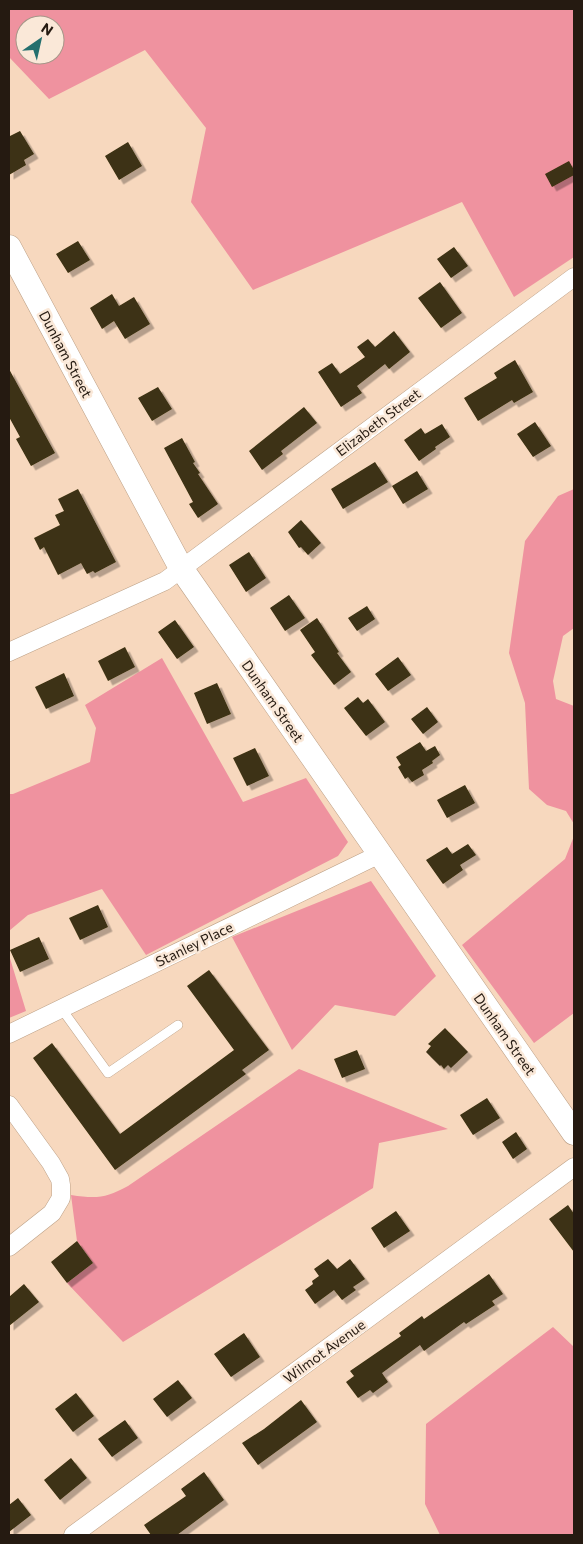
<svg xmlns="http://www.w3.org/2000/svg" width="583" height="1544" font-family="Commissioner,sans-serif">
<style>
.green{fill:#ef929f;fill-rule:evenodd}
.building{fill:#3c3112;filter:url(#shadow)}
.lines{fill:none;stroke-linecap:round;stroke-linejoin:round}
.lane-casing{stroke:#bda187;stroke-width:10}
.street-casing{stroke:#bda187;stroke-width:19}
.secondary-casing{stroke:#bda187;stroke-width:25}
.lane{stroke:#fff;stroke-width:9}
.street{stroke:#fff;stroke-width:18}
.secondary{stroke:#fff;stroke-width:24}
.labels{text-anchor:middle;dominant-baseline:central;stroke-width:5;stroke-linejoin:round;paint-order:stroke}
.street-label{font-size:14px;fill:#251a11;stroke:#fae8d8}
</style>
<defs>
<filter id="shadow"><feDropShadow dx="4.5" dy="4.5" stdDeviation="0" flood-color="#0004"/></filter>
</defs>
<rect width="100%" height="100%" fill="#f7d8be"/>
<path class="green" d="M 9,9 L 574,9 L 574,257 L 514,297 L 462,202 L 253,290 L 191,202 L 206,128 L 145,50 L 49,99 L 9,57 ZM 25,25 L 55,25 L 55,55 L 25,55 Z
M 574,489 L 574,628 L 563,636 L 553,681 L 556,699 L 574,706 L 574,824 L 566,811 L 547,805 L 529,789 L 525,703 L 509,653 L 525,541 L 558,496 Z
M 162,658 L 243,802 L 306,778 L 348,842 L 338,856 L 146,955 L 102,889 L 28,915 L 9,931 L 9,794 L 13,794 L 90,762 L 96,728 L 85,705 Z
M 574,836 L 574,1013 L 534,1043 L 462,945 L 565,859 Z
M 371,881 L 436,976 L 395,1016 L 335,1005 L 292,1050 L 232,937 Z
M 9,955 L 26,1011 L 9,1018 Z
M 299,1069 L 448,1129 L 379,1143 L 373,1188 L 123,1342 L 67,1283 L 93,1263 L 77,1241 L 71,1195 C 97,1199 106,1198 128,1186 Z
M 553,1327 L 574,1347 L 574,1535 L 440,1535 L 425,1504 L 426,1424 Z"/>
<path class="building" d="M 20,131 L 34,154 L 24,160 L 26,165 L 9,175 L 9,133 L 10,136 Z
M 128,142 L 142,166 L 119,180 L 105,156 Z
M 569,161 L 574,170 L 574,175 L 552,187 L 545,174 Z
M 78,241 L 90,260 L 68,273 L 56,254 Z
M 454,247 L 468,266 L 451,278 L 437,259 Z
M 440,282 L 462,313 L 441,328 L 418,298 Z
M 112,294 L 119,306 L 134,297 L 150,324 L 125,339 L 114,321 L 102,329 L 90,308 Z
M 394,331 L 410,352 L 389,369 L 385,364 L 357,386 L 362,393 L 341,407 L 318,372 L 332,363 L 340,374 L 365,357 L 357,347 L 368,339 L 375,347 Z
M 515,360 L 533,392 L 514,403 L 512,400 L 478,421 L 464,398 L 497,378 L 494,373 Z
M 9,369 L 55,453 L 31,466 L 16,439 L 20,437 L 9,417 Z
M 158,387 L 172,409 L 152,421 L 138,398 Z
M 304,407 L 317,423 L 281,451 L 283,454 L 262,470 L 249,451 Z
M 535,422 L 551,446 L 533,457 L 517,434 Z
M 442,424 L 450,437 L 435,447 L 436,449 L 419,461 L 404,440 L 421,428 L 425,434 Z
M 182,438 L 195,462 L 193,463 L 200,473 L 198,474 L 218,504 L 198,518 L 189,504 L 193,502 L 164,448 Z
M 375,462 L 388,482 L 343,509 L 331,489 Z
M 417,471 L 428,489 L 403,504 L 392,486 Z
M 78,489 L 116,562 L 95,573 L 93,571 L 87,574 L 81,563 L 58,575 L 44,547 L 40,550 L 34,538 L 60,525 L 55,515 L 64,511 L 58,499 Z
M 301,520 L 321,543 L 308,555 L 301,547 L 299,548 L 288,532 Z
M 249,552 L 266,578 L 246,592 L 229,565 Z
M 289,595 L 305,618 L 285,631 L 270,608 Z
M 367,606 L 375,619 L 357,631 L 348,618 Z
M 317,618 L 339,652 L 337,653 L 351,672 L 334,685 L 311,655 L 315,652 L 300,630 Z
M 175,620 L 194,647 L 177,659 L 158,632 Z
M 125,647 L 135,667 L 108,681 L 98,661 Z
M 398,657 L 411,675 L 388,691 L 375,674 Z
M 64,673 L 74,696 L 46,709 L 35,687 Z
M 217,683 L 231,714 L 207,724 L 194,693 Z
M 358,697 L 363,703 L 368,699 L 385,722 L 366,736 L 344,708 Z
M 427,707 L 438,722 L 423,734 L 411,719 Z
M 420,742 L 426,751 L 435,746 L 440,755 L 432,761 L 433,763 L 422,770 L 424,775 L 412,782 L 408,777 L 405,779 L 398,767 L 401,765 L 396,757 Z
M 255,748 L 269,776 L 247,786 L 233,758 Z
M 465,785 L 475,803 L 447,818 L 437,800 Z
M 468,844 L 476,855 L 460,865 L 463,870 L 443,884 L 426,860 L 447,847 L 452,854 Z
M 98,905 L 108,927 L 80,940 L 69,918 Z
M 39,937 L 49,959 L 20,972 L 10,950 Z
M 209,970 L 269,1050 L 242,1070 L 246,1074 L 115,1170 L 33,1058 L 52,1043 L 120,1134 L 234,1050 L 187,986 Z
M 445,1028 L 468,1052 L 451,1068 L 448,1065 L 444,1069 L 441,1065 L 440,1066 L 426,1052 L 431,1046 L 428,1044 Z
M 357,1050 L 365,1069 L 342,1078 L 334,1059 Z
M 487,1098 L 500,1118 L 473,1135 L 460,1115 Z
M 516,1132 L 527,1149 L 513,1159 L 502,1142 Z
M 568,1205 L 574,1214 L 574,1252 L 549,1219 Z
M 396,1211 L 410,1231 L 384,1248 L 371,1228 Z
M 77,1241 L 93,1263 L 67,1283 L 51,1262 Z
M 328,1259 L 337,1269 L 350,1259 L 365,1279 L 353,1287 L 356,1290 L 342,1300 L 334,1290 L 315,1304 L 305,1290 L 313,1284 L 312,1281 L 319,1276 L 314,1269 Z
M 489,1274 L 503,1294 L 492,1301 L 495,1305 L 466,1324 L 464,1322 L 424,1351 L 420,1345 L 382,1373 L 388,1382 L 373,1393 L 370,1390 L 358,1398 L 346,1382 L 354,1376 L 350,1371 L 401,1336 L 399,1333 L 422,1316 L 424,1319 Z
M 24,1284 L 39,1302 L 9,1326 L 9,1297 Z
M 244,1333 L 260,1357 L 231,1377 L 214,1354 Z
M 178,1380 L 192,1398 L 167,1417 L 153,1399 Z
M 76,1393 L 94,1416 L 73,1432 L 55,1409 Z
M 301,1400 L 317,1422 L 258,1465 L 242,1443 L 264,1429 Z
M 125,1420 L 138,1438 L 112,1457 L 98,1439 Z
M 71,1458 L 87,1478 L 60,1500 L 44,1480 Z
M 204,1472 L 224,1500 L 177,1535 L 151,1535 L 144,1525 L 186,1496 L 181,1489 Z
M 18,1498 L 31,1515 L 9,1532 L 9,1505 Z"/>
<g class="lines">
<g class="lane-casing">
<path id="lane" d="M 61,1008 L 108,1073 L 178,1025"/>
</g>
<g class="street-casing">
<path id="street" d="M 9,652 L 165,581 L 574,277
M 9,1034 L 380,854
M 9,1105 L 51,1163 L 60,1179 L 61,1185 L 61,1198 L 52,1213 L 9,1247
M 73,1535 L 574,1167"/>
</g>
<g class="secondary-casing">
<path id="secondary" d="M 9,247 L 181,568 L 574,1133"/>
</g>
<use href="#lane" class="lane"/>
<use href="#street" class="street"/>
<use href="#secondary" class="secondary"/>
</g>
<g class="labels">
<g class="street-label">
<text transform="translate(66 354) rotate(62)">Dunham Street</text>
<text transform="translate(378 422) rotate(-37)">Elizabeth Street</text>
<text transform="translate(273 701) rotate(55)">Dunham Street</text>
<text transform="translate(194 944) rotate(-26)">Stanley Place</text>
<text transform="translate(505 1034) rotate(55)">Dunham Street</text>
<text transform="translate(324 1351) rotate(-36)">Wilmot Avenue</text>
</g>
</g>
<rect width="583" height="1544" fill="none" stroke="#251a11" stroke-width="20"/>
<g transform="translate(40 40) rotate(34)"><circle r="24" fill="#fae8d8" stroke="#a59688"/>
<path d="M0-4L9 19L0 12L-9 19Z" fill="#246f6e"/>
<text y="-8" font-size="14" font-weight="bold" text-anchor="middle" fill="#251a11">N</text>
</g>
</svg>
